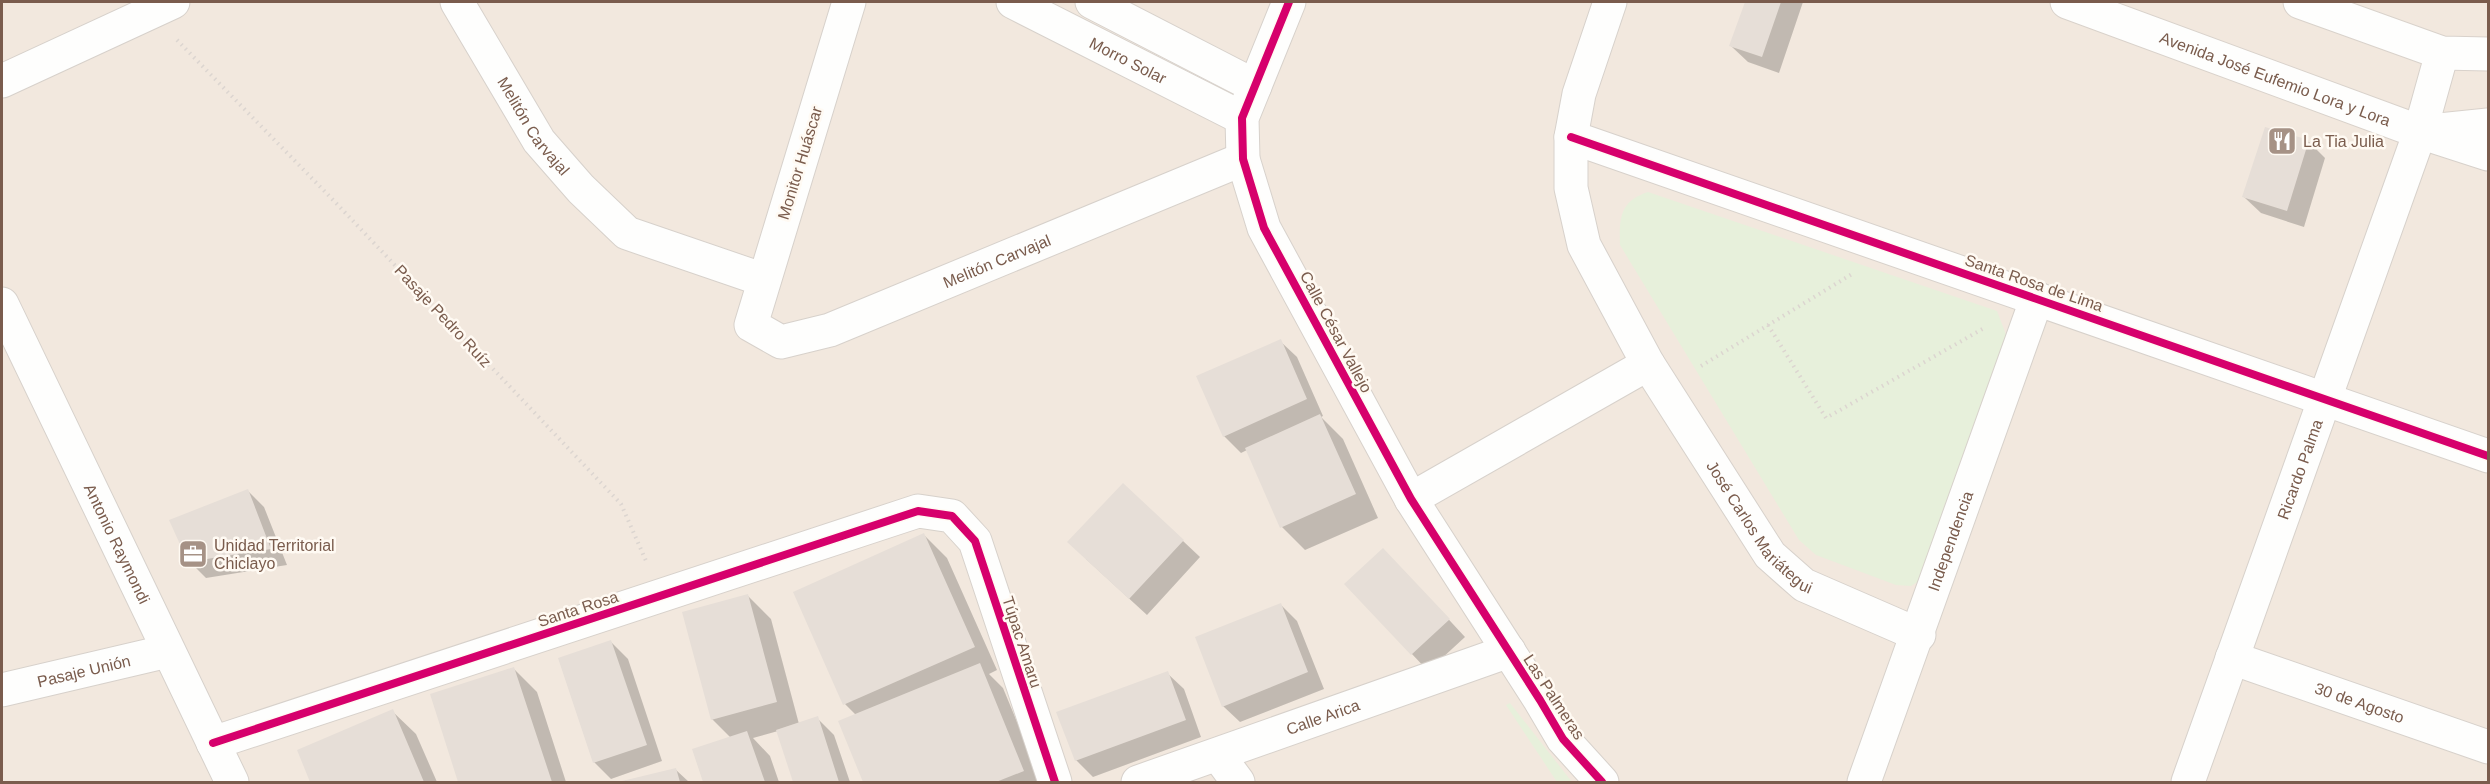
<svg xmlns="http://www.w3.org/2000/svg" width="2490" height="784" font-family="Helvetica,sans-serif">
<style>
.residential{fill:#f2e8de}
.green{fill:#e7f0db}
.shadow{fill:#0003}
.building{fill:#e6ded7}
.lines{fill:none;stroke-linecap:round;stroke-linejoin:round}
.minor-casing{stroke:#d7d1cb;stroke-width:35}
.tertiary-casing{stroke:#d7d1cb;stroke-width:35}
.secondary-casing{stroke:#d9d2cb;stroke-width:35}
.path{stroke:#dcd5d0;stroke-width:4;stroke-dasharray:1.5 4.5;stroke-linecap:butt}
.minor{stroke:#fefefd;stroke-width:33}
.tertiary{stroke:#fefefd;stroke-width:33}
.secondary{stroke:#fefefd;stroke-width:33}
.cycleway-casing{stroke:#fffaf3;stroke-width:11}
.cycleway{stroke:#d6006c;stroke-width:8}
.labels{text-anchor:middle;dominant-baseline:central;stroke-width:5;stroke-linejoin:round;paint-order:stroke}
.street-label{font-size:16px;fill:#7a5c4d;stroke:#fffaf3}
.poi-label{font-size:16px;fill:#7a5c4d;stroke:#fffaf3;text-anchor:start}
</style>
<rect width="100%" height="100%" fill="#f9f5f0"/>
<path class="residential" d="M 2,2 L 2488,2 L 2488,782 L 2,782 Z"/>
<path class="green" d="M 1648,192 L 1997,311 L 2008,340 L 1927,576 L 1911,586 L 1896,585 L 1816,555 L 1799,540 L 1620,245 C 1619,218 1620,201 1648,192 Z
M 1510,703 L 1572,782 L 1557,782 L 1506,705 Z"/>
<path class="shadow" d="M 1746,2 L 1803,2 L 1779,73 L 1748,62 L 1731,46 Z
M 2308,141 L 2325,158 L 2304,227 L 2261,213 L 2244,197 Z
M 1280,341 L 1297,357 L 1323,416 L 1321,417 L 1343,439 L 1378,518 L 1305,550 L 1282,527 L 1247,450 L 1241,453 L 1224,436 Z
M 248,491 L 264,507 L 287,565 L 206,578 L 189,561 Z
M 924,535 L 947,558 L 997,670 L 989,674 L 1003,688 L 1042,782 L 864,782 L 840,722 L 856,715 L 845,704 Z
M 1183,541 L 1200,557 L 1147,615 L 1086,559 Z
M 1400,567 L 1465,637 L 1428,671 L 1346,584 Z
M 748,596 L 771,619 L 799,724 L 817,718 L 834,735 L 850,782 L 795,782 L 778,731 L 753,738 L 770,756 L 779,782 L 705,782 L 694,750 L 731,738 L 712,719 Z
M 1281,605 L 1297,621 L 1324,689 L 1240,722 L 1223,706 Z
M 611,642 L 628,659 L 662,761 L 611,779 L 594,762 Z
M 513,668 L 537,692 L 566,782 L 459,782 L 431,695 Z
M 1167,673 L 1184,689 L 1201,737 L 1093,777 L 1076,760 Z
M 392,711 L 416,734 L 437,782 L 312,782 L 299,751 Z
M 676,770 L 689,782 L 620,782 Z"/>
<path class="building" d="M 1745,2 L 1781,2 L 1762,57 L 1729,46 Z
M 2265,127 L 2309,140 L 2287,211 L 2242,197 Z
M 1281,339 L 1307,399 L 1223,437 L 1196,376 Z
M 1320,414 L 1356,494 L 1280,528 L 1245,448 Z
M 1123,483 L 1184,540 L 1129,599 L 1067,542 Z
M 248,489 L 271,549 L 188,562 L 169,520 Z
M 924,533 L 975,647 L 843,705 L 793,592 Z
M 1383,548 L 1450,619 L 1411,655 L 1344,584 Z
M 748,594 L 777,702 L 711,720 L 682,612 Z
M 1281,603 L 1308,672 L 1222,707 L 1195,637 Z
M 611,640 L 647,745 L 593,763 L 558,658 Z
M 980,663 L 1024,771 L 996,782 L 863,782 L 838,721 Z
M 514,667 L 552,782 L 458,782 L 430,694 Z
M 1168,671 L 1186,720 L 1075,761 L 1056,712 Z
M 393,709 L 424,782 L 310,782 L 297,750 Z
M 818,716 L 839,782 L 793,782 L 776,730 Z
M 747,731 L 765,782 L 703,782 L 692,749 Z
M 676,768 L 680,782 L 618,782 Z"/>
<g class="lines">
<g class="minor-casing">
<g id="minor">
<path id="s1" d="M 457,2 L 539,141 L 581,189 L 627,233 L 764,280"/>
<path id="s2" d="M 849,2 L 751,325 L 781,342 L 830,330 L 1243,159"/>
<path id="s3" d="M 1013,2 L 1242,118"/>
<path d="M 1092,2 L 1255,86"/>
<path d="M 1289,2 L 1242,118 L 1243,159 L 1264,228 L 1411,499 L 1540,700 L 1563,739 L 1602,782"/>
<path id="s4" d="M 1610,2 L 1579,94 L 1571,137 L 1571,188 L 1584,245 L 1648,364 L 1770,555 L 1804,585 L 1919,635"/>
<path d="M 1571,137 L 2488,456"/>
<path id="s5" d="M 2,304 L 232,782"/>
<path d="M 1411,499 L 1648,364"/>
<path id="s6" d="M 2232,658 L 2488,747"/>
<path id="s7" d="M 2,690 L 168,651"/>
<path d="M 213,743 L 918,511 L 952,516 L 975,541 L 1055,782"/>
<path d="M 1218,755 L 1238,782"/>
<path id="s8" d="M 1138,782 L 1509,651"/>
<path id="s9" d="M 1864,782 L 2037,298"/>
<path id="s10" d="M 2188,782 L 2420,132 L 2442,53"/>
</g>
</g>
<g class="tertiary-casing">
<path id="tertiary" d="M 2,81 L 173,2
M 2420,132 L 2488,154"/>
</g>
<g class="secondary-casing">
<g id="secondary">
<path id="s11" d="M 2067,2 L 2420,132 L 2488,125"/>
<path d="M 2300,2 L 2442,53 L 2488,54"/>
</g>
</g>
<path class="path" d="M 177,40 L 336,203 L 621,504 L 647,563
M 1768,325 L 1826,418 L 1986,327
M 1701,366 L 1852,274"/>
<use href="#minor" class="minor"/>
<use href="#tertiary" class="tertiary"/>
<use href="#secondary" class="secondary"/>
<g class="cycleway-casing">
<path id="cycleway" d="M 1289,2 L 1242,118 L 1243,159 L 1264,228 L 1411,499 L 1540,700 L 1563,739 L 1602,782
M 1571,137 L 2488,456
M 213,743 L 918,511 L 952,516 L 975,541 L 1055,782"/>
</g>
<use href="#cycleway" class="cycleway"/>
</g>
<defs>
<g id="restaurant-square" transform="scale(1.5)"><rect x="-9" y="-9" width="18" height="18" rx="4" fill="#a69286" stroke="#fffaf3"/><path d="M-5-6h1v4h1v-4h1v4h1v-4h1v5L-1.5 .5V6h-2V.5L-5-1ZM5-6V6H3V1.5H1.5Q1.5-4 5-6Z" fill="#fff"/></g>
<g id="office-square" transform="scale(1.5)"><rect x="-9" y="-9" width="18" height="18" rx="4" fill="#a69286" stroke="#fffaf3"/><path d="M-6-3h4V-5.5h4V-3h4V5H-6ZM-1-4.5V-3h2v-1.5ZM-6 0V1H6V0Z" fill="#fff"/></g>
</defs>
<g fill-rule="evenodd">
<use href="#restaurant-square" x="2282" y="141"/>
<use href="#office-square" x="193" y="554"/>
</g>
<g class="labels">
<g class="street-label">
<text stroke="none"><textPath href="#s3" startOffset="129">Morro Solar</textPath></text>
<text stroke="none"><textPath href="#s11" startOffset="222">Avenida José Eufemio Lora y Lora</textPath></text>
<text stroke="none"><textPath href="#s1" startOffset="146">Melitón Carvajal</textPath></text>
<text transform="translate(800 163) rotate(-73)">Monitor Huáscar</text>
<text stroke="none"><textPath href="#s2" startOffset="603">Melitón Carvajal</textPath></text>
<text transform="translate(2034 283) rotate(19)">Santa Rosa de Lima</text>
<text transform="translate(443 316) rotate(47)">Pasaje Pedro Ruíz</text>
<text transform="translate(1336 332) rotate(62)">Calle César Vallejo</text>
<text stroke="none"><textPath href="#s10" startOffset="332">Ricardo Palma</textPath></text>
<text stroke="none"><textPath href="#s4" startOffset="584">José Carlos Mariátegui</textPath></text>
<text stroke="none"><textPath href="#s9" startOffset="256">Independencia</textPath></text>
<text stroke="none"><textPath href="#s5" startOffset="266">Antonio Raymondi</textPath></text>
<text transform="translate(578 609) rotate(-18)">Santa Rosa</text>
<text transform="translate(1022 642) rotate(72)">Túpac Amaru</text>
<text stroke="none"><textPath href="#s7" startOffset="84">Pasaje Unión</textPath></text>
<text transform="translate(1554 697) rotate(57)">Las Palmeras</text>
<text stroke="none"><textPath href="#s6" startOffset="135">30 de Agosto</textPath></text>
<text stroke="none"><textPath href="#s8" startOffset="196">Calle Arica</textPath></text>
</g>
<g class="poi-label">
<text x="2303" y="141">La Tia Julia</text>
<text x="214" y="545">Unidad Territorial<tspan x="214" dy="18">Chiclayo</tspan></text>
</g>
</g>
<rect width="2490" height="784" fill="none" stroke="#7a5c4d" stroke-width="6"/>
</svg>
